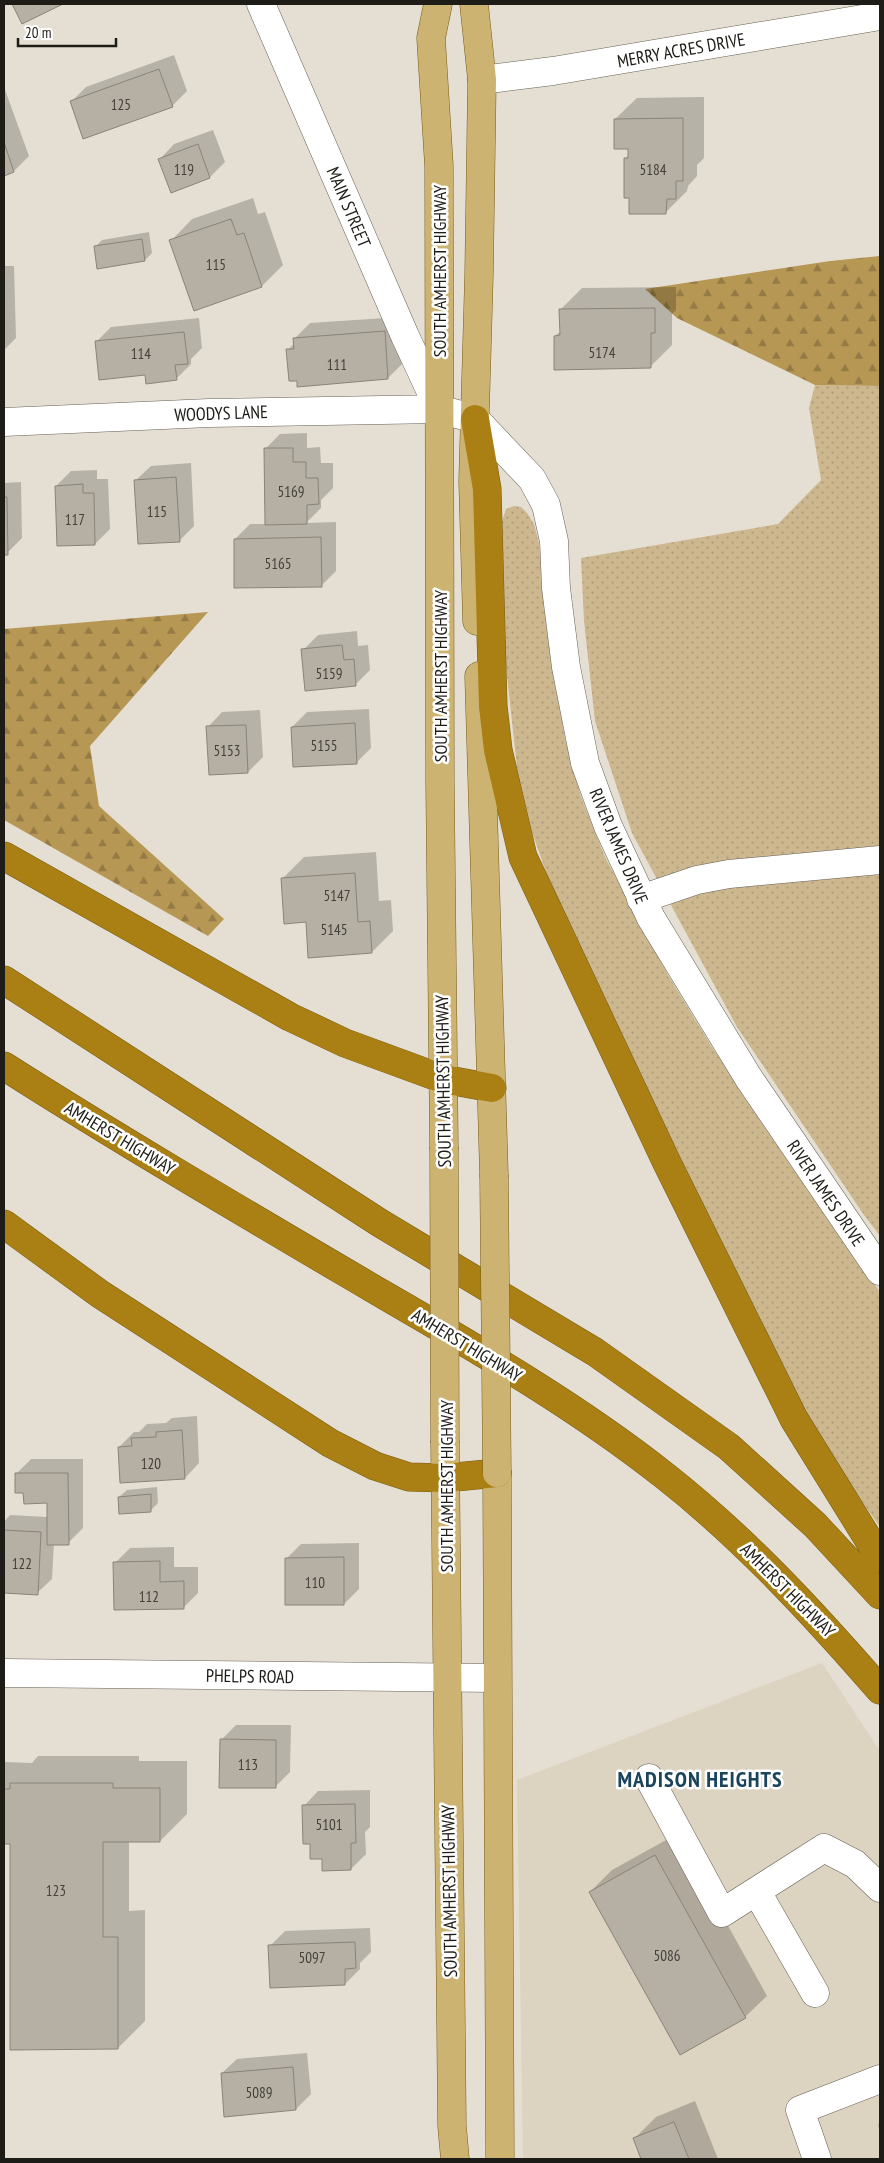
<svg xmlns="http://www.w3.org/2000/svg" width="884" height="2163" font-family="'PT Sans Narrow',sans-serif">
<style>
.built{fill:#dcd3c1}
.grass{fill:url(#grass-dots)}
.forest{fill:url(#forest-firs)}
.shadow{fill:#0003}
.building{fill:#b5afa4;stroke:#898378}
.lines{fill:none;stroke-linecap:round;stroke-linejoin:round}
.minor-casing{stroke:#666156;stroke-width:29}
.major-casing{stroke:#795d15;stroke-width:29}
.highway-casing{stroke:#795d15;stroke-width:29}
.minor{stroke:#fff;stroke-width:28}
.major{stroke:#ccb372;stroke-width:28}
.highway{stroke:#aa8014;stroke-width:28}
.major-bridge-casing{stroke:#795d15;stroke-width:29;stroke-linecap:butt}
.major-bridge{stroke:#ccb372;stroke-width:28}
.labels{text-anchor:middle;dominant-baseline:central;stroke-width:5;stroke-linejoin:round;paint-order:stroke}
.number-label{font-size:15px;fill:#44413a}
.street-label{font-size:18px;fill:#1e1c17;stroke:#fff}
.district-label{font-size:22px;font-weight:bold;letter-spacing:1px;fill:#1a445b;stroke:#fff}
</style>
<defs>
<pattern id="grass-dots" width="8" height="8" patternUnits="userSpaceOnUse" patternTransform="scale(1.25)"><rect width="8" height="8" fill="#ccb78e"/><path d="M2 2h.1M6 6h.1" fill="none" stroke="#af9d7a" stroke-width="1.8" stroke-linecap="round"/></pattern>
<pattern id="forest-firs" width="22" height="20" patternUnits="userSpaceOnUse" patternTransform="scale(1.25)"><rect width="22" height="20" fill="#b79754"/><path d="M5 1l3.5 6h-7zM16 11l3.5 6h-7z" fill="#947a45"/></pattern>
</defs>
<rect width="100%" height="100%" fill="#e5dfd3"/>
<path class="built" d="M 822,1663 L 880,1751 L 880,2159 L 523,2159 L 517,1780 Z"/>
<path class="grass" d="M 815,385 L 880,386 L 880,1236 L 864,1215 L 737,1027 L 632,833 L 595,721 L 584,621 L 581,558 L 778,524 L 821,480 L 809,408 Z
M 514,506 L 521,507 L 527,513 L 534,524 L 539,543 L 550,649 L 565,738 L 581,797 L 605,857 L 668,975 L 712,1047 L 815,1200 L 880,1292 L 880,1527 L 841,1472 L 792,1392 L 672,1148 L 552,889 L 532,832 L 517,767 L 503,639 L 501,524 L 506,509 Z"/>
<path class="forest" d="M 880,256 L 880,386 L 815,385 L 677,318 L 645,289 L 830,261 Z
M 208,612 L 90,746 L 99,806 L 224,919 L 208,936 L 4,820 L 4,629 Z"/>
<path class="shadow" d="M 174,55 L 187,91 L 172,106 L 71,102 L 86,87 Z
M 4,87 L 29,156 L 14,171 L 4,174 Z
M 704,97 L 704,158 L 697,165 L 697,176 L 688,186 L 687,191 L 666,212 L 630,197 L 625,159 L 630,154 L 630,148 L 615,119 L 637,98 Z
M 213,130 L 225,162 L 210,177 L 171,191 L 160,159 L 174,144 Z
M 253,198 L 258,214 L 265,212 L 283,265 L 262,286 L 171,241 L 192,219 Z
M 149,232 L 152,253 L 145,260 L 95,247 L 102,240 Z
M 4,266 L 14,266 L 16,338 L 4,350 Z
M 676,287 L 676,310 L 672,314 L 672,345 L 650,367 L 555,336 L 561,331 L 560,310 L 582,288 Z
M 400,317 L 403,363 L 388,378 L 298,379 L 288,350 L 295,342 L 295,338 L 310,323 Z
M 199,318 L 202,348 L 191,359 L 191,364 L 176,379 L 146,374 L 96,342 L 111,327 Z
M 307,433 L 307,448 L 320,447 L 321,463 L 333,463 L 333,488 L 321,500 L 321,508 L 306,523 L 336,522 L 336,571 L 321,586 L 235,539 L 250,524 L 266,524 L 265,449 L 280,434 Z
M 191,463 L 194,526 L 180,540 L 136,480 L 151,466 Z
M 97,470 L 97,479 L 108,479 L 110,529 L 95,544 L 56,486 L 71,471 Z
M 21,482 L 22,538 L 7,553 L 4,553 L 4,483 Z
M 357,631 L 358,646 L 368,645 L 370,670 L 355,685 L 303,650 L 318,635 Z
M 369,709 L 371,748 L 356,763 L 292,727 L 307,712 Z
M 260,710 L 263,757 L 248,772 L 208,727 L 222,712 Z
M 376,852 L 379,901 L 391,900 L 393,931 L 372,952 L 307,921 L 282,879 L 304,857 Z
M 197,1416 L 199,1463 L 185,1478 L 119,1447 L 134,1432 L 139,1432 L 147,1424 L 166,1423 L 172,1418 Z
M 31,1459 L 83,1459 L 83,1528 L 68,1543 L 54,1543 L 52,1579 L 37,1593 L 4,1592 L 4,1522 L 10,1515 L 48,1517 L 48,1502 L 25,1492 L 16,1474 Z
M 157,1487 L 158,1503 L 151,1510 L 119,1497 L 127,1490 Z
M 359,1543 L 359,1589 L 344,1604 L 286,1559 L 301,1544 Z
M 174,1547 L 174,1567 L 198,1567 L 198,1593 L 183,1608 L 115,1563 L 130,1548 Z
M 236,1725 L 291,1725 L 290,1772 L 275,1787 L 221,1740 Z
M 38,1756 L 139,1756 L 139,1761 L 187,1761 L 187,1814 L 160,1841 L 129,1841 L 129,1911 L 145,1910 L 145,2021 L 118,2048 L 11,1843 L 4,1843 L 4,1762 L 32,1763 Z
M 370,1790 L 370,1827 L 365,1832 L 366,1854 L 351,1869 L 323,1858 L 311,1843 L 304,1806 L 318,1791 Z
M 677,1834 L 767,1996 L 745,2017 L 590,1892 L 612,1870 Z
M 370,1928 L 371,1952 L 360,1963 L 360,1969 L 345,1984 L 270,1946 L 285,1931 Z
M 307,2053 L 311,2094 L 296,2109 L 222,2073 L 237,2059 Z
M 695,2101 L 718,2159 L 642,2159 L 634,2139 L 656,2117 Z
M 880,2122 L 880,2132 L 878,2125 Z"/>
<path class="building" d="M 12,4 L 63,4 L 22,24 Z
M 159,69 L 173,107 L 83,139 L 70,101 Z
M 683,118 L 683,181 L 676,181 L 676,199 L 667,199 L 666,214 L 629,214 L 629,198 L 624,198 L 624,158 L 628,158 L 628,149 L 614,149 L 614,119 Z
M 4,142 L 14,172 L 4,176 Z
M 198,144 L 210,178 L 171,193 L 158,159 Z
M 231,219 L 237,235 L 244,233 L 262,287 L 194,311 L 169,240 Z
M 142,239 L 145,261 L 97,269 L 94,246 Z
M 655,308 L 655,333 L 651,333 L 651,368 L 554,370 L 554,336 L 560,335 L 559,309 Z
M 385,331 L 388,379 L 297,387 L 297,381 L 289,381 L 286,349 L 294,349 L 293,338 Z
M 184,332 L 188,364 L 175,365 L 177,380 L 146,384 L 145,375 L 99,380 L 95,341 Z
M 264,448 L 293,448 L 293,462 L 306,462 L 306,478 L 318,478 L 319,504 L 307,505 L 307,524 L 265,525 Z
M 176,477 L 180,542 L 138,544 L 134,480 Z
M 83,484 L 83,493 L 94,493 L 95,545 L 57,546 L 55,486 Z
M 4,497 L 7,497 L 8,555 L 4,555 Z
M 321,537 L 322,587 L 234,588 L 234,539 Z
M 342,645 L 344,660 L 354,659 L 356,686 L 305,691 L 301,649 Z
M 355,723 L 357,764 L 293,767 L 291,727 Z
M 246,725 L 248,773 L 209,775 L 206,726 Z
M 355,873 L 358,922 L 370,921 L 372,953 L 308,958 L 306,922 L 284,924 L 281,878 Z
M 182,1430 L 185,1479 L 120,1483 L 118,1447 L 132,1446 L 131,1438 L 156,1437 L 156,1432 Z
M 15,1473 L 68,1473 L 69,1545 L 47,1545 L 47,1503 L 24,1504 L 23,1493 L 15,1493 Z
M 151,1494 L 151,1512 L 119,1514 L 118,1497 Z
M 4,1530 L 41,1532 L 38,1595 L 4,1593 Z
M 344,1557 L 344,1605 L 285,1605 L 285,1558 Z
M 160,1561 L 160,1582 L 184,1581 L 184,1609 L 114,1610 L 113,1562 Z
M 220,1739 L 276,1740 L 276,1788 L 219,1788 Z
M 10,1783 L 113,1783 L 113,1788 L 160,1788 L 160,1842 L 103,1842 L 103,1937 L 118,1937 L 118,2049 L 10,2050 L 10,1844 L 4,1844 L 4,1789 L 10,1789 Z
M 355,1804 L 356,1843 L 351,1843 L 351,1870 L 322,1871 L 322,1859 L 310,1859 L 310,1844 L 303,1844 L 302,1805 Z
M 655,1855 L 746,2018 L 680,2055 L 589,1892 Z
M 355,1942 L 356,1968 L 345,1969 L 345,1985 L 270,1988 L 268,1945 Z
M 293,2067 L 296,2110 L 224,2117 L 221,2073 Z
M 674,2122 L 689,2159 L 641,2159 L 633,2138 Z"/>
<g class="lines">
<g class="minor-casing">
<path id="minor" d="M 261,4 L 405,336 L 439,409
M 482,80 L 553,71 L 880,16
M 4,422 L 209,413 L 439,409 L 475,419 L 532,479 L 546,505 L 554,541 L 556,588 L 566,667 L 585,763 L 608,826 L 651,918 L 748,1077 L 880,1271
M 641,899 L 697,880 L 729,874 L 880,860
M 4,1673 L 496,1678
M 649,1778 L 722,1913 L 824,1848 L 855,1864 L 880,1888
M 757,1892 L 815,1993
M 817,2159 L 800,2110 L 880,2079"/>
</g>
<g class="major-casing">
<path id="major" d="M 438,4 L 431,38 L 439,166 L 440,782 L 444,1147
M 474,4 L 482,80 L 479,275 L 473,481 L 477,621
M 479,676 L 494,1175
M 445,1443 L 452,2126 L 455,2159
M 497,1473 L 500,2159"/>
</g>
<g class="highway-casing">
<path id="highway" d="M 475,419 L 487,489 L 493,706 L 498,750 L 523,857 L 667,1163 L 794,1419 L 880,1558
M 4,856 L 290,1017 L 345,1043 L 443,1079 L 492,1088
M 4,980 L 380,1223 L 595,1352 L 729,1447 L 815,1525 L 880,1595
M 4,1066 C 125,1143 248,1215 372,1288 C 472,1346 574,1404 665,1476 C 744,1538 814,1614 880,1690
M 4,1224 L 100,1294 L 330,1443 L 375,1466 L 409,1477 L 445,1478 L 497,1473"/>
</g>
<use href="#minor" class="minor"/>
<use href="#major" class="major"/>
<use href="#highway" class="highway"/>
<g class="major-bridge-casing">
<path id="major-bridge" d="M 444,1147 L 445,1443
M 494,1175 L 497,1473"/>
</g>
<use href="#major-bridge" class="major-bridge"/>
</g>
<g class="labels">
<g class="number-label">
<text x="121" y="104">125</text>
<text x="184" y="169">119</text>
<text x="653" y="169">5184</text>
<text x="216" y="264">115</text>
<text x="602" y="352">5174</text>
<text x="141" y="353">114</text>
<text x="337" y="364">111</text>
<text x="291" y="491">5169</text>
<text x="157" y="511">115</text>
<text x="75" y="519">117</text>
<text x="278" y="563">5165</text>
<text x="329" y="673">5159</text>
<text x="324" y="745">5155</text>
<text x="227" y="750">5153</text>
<text x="337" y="895">5147</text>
<text x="334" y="929">5145</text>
<text x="151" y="1463">120</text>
<text x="22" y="1563">122</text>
<text x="315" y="1582">110</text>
<text x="149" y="1596">112</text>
<text x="248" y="1764">113</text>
<text x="329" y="1824">5101</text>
<text x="56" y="1890">123</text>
<text x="667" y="1955">5086</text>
<text x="312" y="1957">5097</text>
<text x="259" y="2092">5089</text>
</g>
<g class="street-label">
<text transform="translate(681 50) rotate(-10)">MERRY ACRES DRIVE</text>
<text transform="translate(349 207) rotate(67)">MAIN STREET</text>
<text transform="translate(439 271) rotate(-90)">SOUTH AMHERST HIGHWAY</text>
<text transform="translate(221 413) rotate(-2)">WOODYS LANE</text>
<text transform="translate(440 676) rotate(-90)">SOUTH AMHERST HIGHWAY</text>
<text transform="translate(619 846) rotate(67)">RIVER JAMES DRIVE</text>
<text transform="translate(443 1081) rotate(-91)">SOUTH AMHERST HIGHWAY</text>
<text transform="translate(120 1138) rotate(31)">AMHERST HIGHWAY</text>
<text transform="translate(826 1193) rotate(56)">RIVER JAMES DRIVE</text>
<text transform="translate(467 1345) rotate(31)">AMHERST HIGHWAY</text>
<text transform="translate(446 1486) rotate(-90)">SOUTH AMHERST HIGHWAY</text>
<text transform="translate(788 1590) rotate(45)">AMHERST HIGHWAY</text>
<text transform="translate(250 1676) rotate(1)">PHELPS ROAD</text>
<text transform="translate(449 1891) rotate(-91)">SOUTH AMHERST HIGHWAY</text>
</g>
<g class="district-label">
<text x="700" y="1779">MADISON HEIGHTS</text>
</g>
</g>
<rect width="884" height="2163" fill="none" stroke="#1e1c17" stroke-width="10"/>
<path d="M18 38v8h98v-8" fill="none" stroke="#1e1c17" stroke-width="2.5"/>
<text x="25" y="38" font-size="15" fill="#1e1c17" stroke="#ffffff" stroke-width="4" paint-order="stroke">20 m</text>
</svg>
